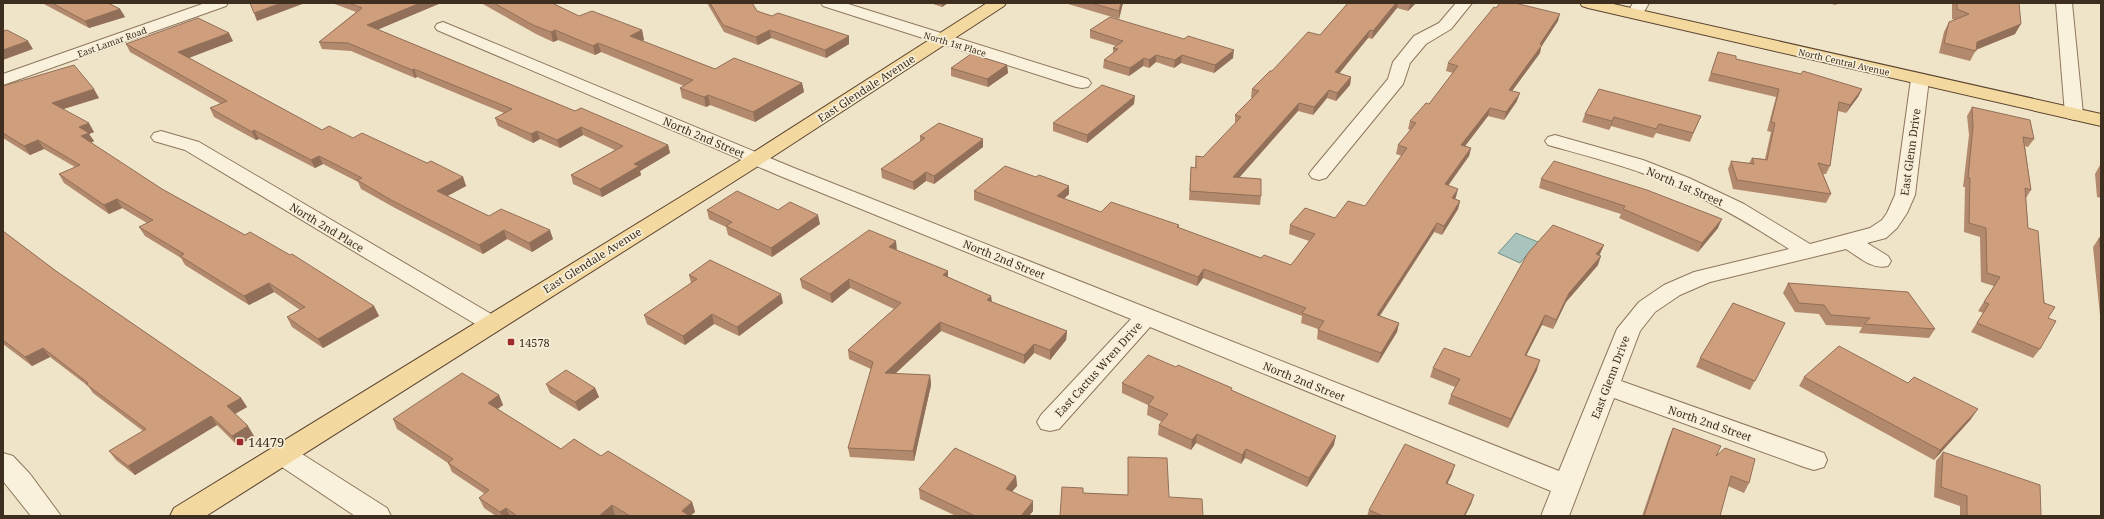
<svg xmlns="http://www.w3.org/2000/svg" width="2104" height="519" font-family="'Noto Serif',serif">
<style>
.water{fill:#a9c4bc;stroke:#6f938a}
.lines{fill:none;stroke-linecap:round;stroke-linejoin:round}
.minor-casing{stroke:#8d765c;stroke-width:2}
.major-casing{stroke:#5b4430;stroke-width:2}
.minor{fill:#faf1dc;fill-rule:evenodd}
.major{fill:#f3d9a0;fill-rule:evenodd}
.wall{fill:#b2896c}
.shaded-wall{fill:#916f58}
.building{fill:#cf9f7d;stroke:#916f58}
.poi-dot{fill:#9e2a2b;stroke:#f7eed8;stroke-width:1.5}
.labels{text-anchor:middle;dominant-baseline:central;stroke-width:3.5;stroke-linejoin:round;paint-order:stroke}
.far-street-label{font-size:9px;fill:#3d2e20;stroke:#f7eed8}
.street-label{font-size:11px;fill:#3d2e20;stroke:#f7eed8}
.poi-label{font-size:11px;fill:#3d2e20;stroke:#f7eed8;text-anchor:start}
.near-poi-label{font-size:13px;fill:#3d2e20;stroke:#f7eed8;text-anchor:start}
</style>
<rect width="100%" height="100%" fill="#f0e4c8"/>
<path class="water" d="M 1516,233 L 1538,242 L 1520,263 L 1498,253 Z"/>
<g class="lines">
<g class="minor-casing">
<path id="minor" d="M 205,3 L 228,3 L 226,6 L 3,85 L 3,74 Z
M 821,3 L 845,3 L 1088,79 L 1091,83 L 1088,87 L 1082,88 L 1076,87 L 823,6 Z
M 1456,3 L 1472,3 L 1451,29 L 1426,44 L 1410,63 L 1403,84 L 1326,178 L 1319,180 L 1312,178 L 1309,174 L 1312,170 L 1388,79 L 1393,62 L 1414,36 L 1439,23 Z
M 1633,3 L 1649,3 L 1641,17 L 1629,17 L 1627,14 Z
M 2056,3 L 2072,3 L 2083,114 L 2081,118 L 2074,120 L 2067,118 L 2065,114 Z
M 443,22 L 794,168 L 1559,471 L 1617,329 L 1639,302 L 1664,285 L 1694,272 L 1789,249 C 1743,219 1694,191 1642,173 C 1611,162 1580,154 1548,145 L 1545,141 L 1548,137 L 1555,135 L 1562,137 L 1643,160 L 1689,178 L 1744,204 L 1810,244 L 1870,228 L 1882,220 L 1887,213 L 1895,195 L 1911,79 L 1914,75 L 1920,74 L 1926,75 L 1929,79 L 1915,195 L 1907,213 L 1897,228 L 1886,238 L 1867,243 L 1888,256 L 1891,261 L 1888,266 C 1872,270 1859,257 1846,249 L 1710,282 L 1680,295 L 1655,312 L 1640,331 L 1621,381 L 1824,453 L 1827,460 L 1824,467 L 1814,470 L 1804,467 L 1614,398 L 1569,516 L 1541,516 L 1551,491 L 1150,327 L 1059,429 L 1050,431 L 1041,429 L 1037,422 L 1041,415 L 1131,319 L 780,176 L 437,30 L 435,27 L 437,24 Z
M 161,131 L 199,142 L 498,318 L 502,323 L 498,328 L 490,331 L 482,328 L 185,150 L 154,141 L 151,137 L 154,133 Z
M 282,444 L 291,447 L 387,508 L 391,516 L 355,516 L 273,461 L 269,454 L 273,447 Z
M 3,453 L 13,456 L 30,474 L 61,516 L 31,516 L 3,481 Z"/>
</g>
<g class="major-casing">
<path id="major" d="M 987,3 L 1006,3 L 1004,6 L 763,163 L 206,516 L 170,516 L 174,508 L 749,155 Z
M 1580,3 L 1609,3 L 2101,114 L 2101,126 L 1588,8 L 1582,6 Z"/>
</g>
<use href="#minor" class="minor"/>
<use href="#major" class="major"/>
</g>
<path class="wall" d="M 42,3 L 108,3 L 120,9 L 125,17 L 89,28 Z
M 332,3 L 441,3 L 377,29 L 575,111 L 668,145 L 670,153 L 640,171 L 641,175 L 602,197 L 573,184 L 571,175 L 615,150 L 583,135 L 560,148 L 540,139 L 533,143 L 498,126 L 495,118 L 504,113 L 417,77 L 415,78 L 351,51 L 322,49 L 319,42 L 356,12 Z
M 481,3 L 552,3 L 579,16 L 642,30 L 644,40 L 642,41 L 715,69 L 802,83 L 804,92 L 755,122 L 710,105 L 706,107 L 682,98 L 680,88 L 684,86 L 601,52 L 595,55 L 558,40 L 553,42 L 536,34 Z
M 707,3 L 752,3 L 757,11 L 849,44 L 826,58 L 771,38 L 758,45 L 724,32 Z
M 930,3 L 948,3 L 942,7 Z
M 1068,3 L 1123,3 L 1119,19 L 1068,4 Z
M 1348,3 L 1416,3 L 1408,11 L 1397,8 L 1372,39 L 1368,38 L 1339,73 L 1351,77 L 1350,85 L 1336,101 L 1327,98 L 1313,115 L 1298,111 L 1239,177 L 1261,196 L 1260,205 L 1189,200 L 1191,167 L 1195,168 L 1196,156 L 1203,157 L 1235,124 L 1235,115 L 1252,98 L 1251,97 L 1252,89 L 1272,71 L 1320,35 Z
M 1827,3 L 1837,3 L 1836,5 Z
M 1952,3 L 2019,3 L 2015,34 L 1976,50 L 1970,61 L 1939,53 L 1944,32 L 1949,22 L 1955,20 L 1952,19 Z
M 1558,21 L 1541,47 L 1540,53 L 1512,91 L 1517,101 L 1504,120 L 1488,116 L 1465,146 L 1471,148 L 1469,156 L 1448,185 L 1456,197 L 1455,199 L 1460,201 L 1458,209 L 1442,235 L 1434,232 L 1380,316 L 1399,323 L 1397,332 L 1378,363 L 1317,339 L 1318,329 L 1301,323 L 1302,316 L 1203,278 L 1197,286 L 974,200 L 974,191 L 1069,194 L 1064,199 L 1101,212 L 1179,225 L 1179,228 L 1261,258 L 1291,265 L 1309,241 L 1289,234 L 1290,225 L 1335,218 L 1365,206 L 1402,156 L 1396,154 L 1398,145 L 1411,130 L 1408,129 L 1410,121 L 1429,104 L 1453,73 L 1446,71 L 1448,63 Z
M 1090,30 L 1233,58 L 1214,73 L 1181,63 L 1174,68 L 1156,62 L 1149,68 L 1143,66 L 1129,76 L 1103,68 L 1104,60 L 1113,53 L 1113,48 L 1116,46 L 1090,38 Z
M 233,41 L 189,58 L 322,130 L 353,138 L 427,163 L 463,177 L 466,186 L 447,196 L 489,216 L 553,239 L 532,252 L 507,239 L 483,254 L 395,208 L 361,189 L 358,182 L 323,164 L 315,168 L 259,139 L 256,140 L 214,117 L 210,108 L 221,104 L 130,52 L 126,44 Z
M 1718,52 L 1736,59 L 1862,89 L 1858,97 L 1846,113 L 1838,111 L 1830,166 L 1826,174 L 1823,174 L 1831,194 L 1826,203 L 1733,189 L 1728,169 L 1731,161 L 1749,163 L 1752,158 L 1765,159 L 1771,132 L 1767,131 L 1776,97 L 1708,81 Z
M 1007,65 L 1008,73 L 988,87 L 951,76 L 951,68 Z
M 3,86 L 99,98 L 63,109 L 94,132 L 89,134 L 94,141 L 91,143 L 162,189 L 374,306 L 379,316 L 323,348 L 292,327 L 287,317 L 300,310 L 274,292 L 249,305 L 185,265 L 181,258 L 145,236 L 139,227 L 147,223 L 122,208 L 109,214 L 64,183 L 59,174 L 75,167 L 44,149 L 30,155 L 3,138 Z
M 1134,104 L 1087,143 L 1053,131 L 1053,123 Z
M 1972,107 L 2034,139 L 2028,147 L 2025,146 L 2031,190 L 2026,198 L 2028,228 L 2048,318 L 2040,349 L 2033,358 L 1971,332 L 1983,313 L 1978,311 L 1994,286 L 1981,282 L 1980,237 L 1964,232 L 1965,187 L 1963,187 L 1969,135 L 1967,116 Z
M 1585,114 L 1701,116 L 1690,142 L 1656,133 L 1653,138 L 1611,126 L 1609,130 L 1582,122 Z
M 920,136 L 983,147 L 934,184 L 926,181 L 914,190 L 882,178 L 881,169 L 920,142 Z
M 2100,165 L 2101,165 L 2101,198 L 2097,197 L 2095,174 Z
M 1541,179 L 1718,228 L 1698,252 L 1619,218 L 1621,214 L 1539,188 Z
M 707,210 L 778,210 L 820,224 L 772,257 L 728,235 L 726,227 L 709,219 Z
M 3,231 L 56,271 L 241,398 L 247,407 L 235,414 L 254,436 L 238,446 L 217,425 L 135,475 L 116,460 L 109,451 L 143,431 L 93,393 L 88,386 L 50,357 L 32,366 L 3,344 Z
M 2099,238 L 2101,238 L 2101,325 L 2093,247 Z
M 1604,245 L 1599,255 L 1598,265 L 1566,302 L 1553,329 L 1542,325 L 1526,355 L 1537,370 L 1508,428 L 1448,404 L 1451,395 L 1455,387 L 1430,377 L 1433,368 L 1470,357 Z
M 897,251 L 948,271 L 948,277 L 991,296 L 992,302 L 1067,331 L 1066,340 L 1050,360 L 1034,353 L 1024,364 L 941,331 L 895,374 L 930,375 L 931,385 L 914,461 L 850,457 L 848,448 L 871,369 L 849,359 L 848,350 L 894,309 L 850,288 L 832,303 L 802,288 L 800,279 Z
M 689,275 L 783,303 L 739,336 L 714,324 L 685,345 L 647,324 L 644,315 L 691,283 Z
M 1788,283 L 1935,329 L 1929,338 L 1859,333 L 1862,327 L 1826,325 L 1819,314 L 1795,312 L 1783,293 Z
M 1785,323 L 1750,390 L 1696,367 L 1700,358 Z
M 1804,377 L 1971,419 L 1934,460 L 1799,386 Z
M 1122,383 L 1232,390 L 1334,445 L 1307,487 L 1245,458 L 1241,464 L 1196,443 L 1191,450 L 1158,435 L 1159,425 L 1162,422 L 1147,415 L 1148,405 L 1122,393 Z
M 546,384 L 595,388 L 599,397 L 579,411 L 550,393 Z
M 499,395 L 503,405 L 497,409 L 561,449 L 601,456 L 692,502 L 695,512 L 690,516 L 617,516 L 615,515 L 614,516 L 496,516 L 484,508 L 479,498 L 485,494 L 452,472 L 448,463 L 397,429 L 393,419 Z
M 1673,428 L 1716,456 L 1749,483 L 1744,493 L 1728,486 L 1720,516 L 1642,516 L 1669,437 Z
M 1943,452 L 2041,516 L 1960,516 L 1960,506 L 1934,497 L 1936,461 Z
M 1128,457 L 1169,497 L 1060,516 L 1083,493 L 1128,495 Z
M 1452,474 L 1447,484 L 1474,495 L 1471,504 L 1465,516 L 1367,516 L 1369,510 Z
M 1016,476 L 1017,486 L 1012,492 L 1033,511 L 1029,516 L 956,516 L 920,499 L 919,489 Z"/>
<path class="shaded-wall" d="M 281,3 L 305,3 L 257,21 L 254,13 Z
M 420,3 L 441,3 L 370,33 L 367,25 Z
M 942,3 L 948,3 L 942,7 Z
M 1121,3 L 1123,3 L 1119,19 L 1119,11 Z
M 1396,3 L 1398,3 L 1397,8 L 1372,39 L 1373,31 Z
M 1410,3 L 1416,3 L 1408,11 L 1410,4 Z
M 120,9 L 125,17 L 89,28 L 85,21 Z
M 1560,14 L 1558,21 L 1541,47 L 1540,53 L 1507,98 L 1509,90 Z
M 2021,24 L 2015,34 L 1975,50 L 1977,42 Z
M 555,30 L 558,40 L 553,42 L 551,32 Z
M 642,30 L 644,40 L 632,45 L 630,36 Z
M 770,30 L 771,38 L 758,45 L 756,37 Z
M 1370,30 L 1368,38 L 1334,80 L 1335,72 Z
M 229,33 L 233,41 L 183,60 L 178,52 Z
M 849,36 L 849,44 L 826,58 L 825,50 Z
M 28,41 L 33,49 L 3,60 L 3,50 Z
M 598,43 L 601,52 L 595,55 L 593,46 Z
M 1234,50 L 1233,58 L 1214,73 L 1215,65 Z
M 1156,55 L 1156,62 L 1149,68 L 1149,60 Z
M 1182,55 L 1181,63 L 1174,68 L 1175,60 Z
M 1144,58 L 1143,66 L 1129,76 L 1130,68 Z
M 1007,65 L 1008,73 L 988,87 L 987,79 Z
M 414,69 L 417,77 L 415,78 L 412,70 Z
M 1351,77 L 1350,85 L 1336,101 L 1337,93 Z
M 802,83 L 804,92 L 755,122 L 753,112 Z
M 94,89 L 99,98 L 57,111 L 52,103 Z
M 1862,89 L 1858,97 L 1846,113 L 1850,105 Z
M 1329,90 L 1327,98 L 1313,115 L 1314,107 Z
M 1520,93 L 1517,101 L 1504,120 L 1506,112 Z
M 708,95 L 710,105 L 706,107 L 704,97 Z
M 1135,96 L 1134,104 L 1087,143 L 1087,135 Z
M 1299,103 L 1298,111 L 1232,186 L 1233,177 Z
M 1490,108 L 1488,116 L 1459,154 L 1461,145 Z
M 1614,117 L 1611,126 L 1609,130 L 1612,121 Z
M 89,123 L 94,132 L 89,134 L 94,141 L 86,145 L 81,136 L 79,127 Z
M 581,127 L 583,135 L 560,148 L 557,140 Z
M 254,130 L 259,139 L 256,140 L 252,132 Z
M 537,131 L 540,139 L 533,143 L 531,134 Z
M 983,139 L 983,147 L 934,184 L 934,176 Z
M 38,140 L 44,149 L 30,155 L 24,146 Z
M 668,145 L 670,153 L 640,171 L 641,175 L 602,197 L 600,189 L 634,164 Z
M 1471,148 L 1469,156 L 1443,193 L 1445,184 Z
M 319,156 L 323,164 L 315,168 L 311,160 Z
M 926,172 L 926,181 L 914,190 L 913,182 Z
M 463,177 L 466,186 L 440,200 L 437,191 Z
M 1069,186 L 1069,194 L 1057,205 L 1057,196 Z
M 1458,189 L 1456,197 L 1450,207 L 1452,198 Z
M 117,199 L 122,208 L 109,214 L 104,205 Z
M 1460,201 L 1458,209 L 1442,235 L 1444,226 Z
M 818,215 L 820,224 L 772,257 L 771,248 Z
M 1722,219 L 1718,228 L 1698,252 L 1702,243 Z
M 1437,223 L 1434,232 L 1374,324 L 1377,315 Z
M 504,230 L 507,239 L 483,254 L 479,245 Z
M 550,230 L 553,239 L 532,252 L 529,243 Z
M 896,241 L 897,250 L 889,247 Z
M 1604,245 L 1600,254 L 1593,263 L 1596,254 Z
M 1601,256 L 1598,265 L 1566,302 L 1553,329 L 1556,320 L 1569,293 Z
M 1204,269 L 1203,278 L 1197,286 L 1198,277 Z
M 948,271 L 948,280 L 943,275 Z
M 849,279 L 850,288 L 832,303 L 830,294 Z
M 269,283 L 274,292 L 249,305 L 244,296 Z
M 781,294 L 783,303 L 739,336 L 737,327 Z
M 991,296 L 992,305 L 987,300 Z
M 374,306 L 379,316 L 323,348 L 318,339 Z
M 712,314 L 714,324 L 685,345 L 683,336 Z
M 1545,315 L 1542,325 L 1522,364 L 1525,355 Z
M 940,322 L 941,331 L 886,382 L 885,373 Z
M 1399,323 L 1397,332 L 1378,363 L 1381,353 Z
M 1067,331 L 1066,340 L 1050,360 L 1050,350 Z
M 1034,344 L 1034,353 L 1024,364 L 1024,355 Z
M 43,348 L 50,357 L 32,366 L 25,357 Z
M 1540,360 L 1537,370 L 1508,428 L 1511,419 Z
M 930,375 L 931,385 L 914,461 L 913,451 Z
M 595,388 L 599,397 L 579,411 L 575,402 Z
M 499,395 L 503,405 L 492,413 L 488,403 Z
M 241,398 L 247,407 L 233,415 L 227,406 Z
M 1978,409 L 1971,419 L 1934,460 L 1940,450 Z
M 211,416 L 217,425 L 135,475 L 128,466 Z
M 248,426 L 254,436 L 238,446 L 232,436 Z
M 1197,434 L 1196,443 L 1191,450 L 1192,440 Z
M 1336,436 L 1334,445 L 1307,487 L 1309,478 Z
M 1246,449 L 1245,458 L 1241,464 L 1242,455 Z
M 1455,465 L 1452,474 L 1443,492 L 1446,483 Z
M 1016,476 L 1017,486 L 1006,498 L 1006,489 Z
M 1474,495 L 1471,504 L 1465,516 L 1464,516 Z
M 1033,501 L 1033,511 L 1029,516 L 1021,516 Z
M 692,502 L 695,512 L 690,516 L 682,511 Z
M 612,505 L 615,515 L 614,516 L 599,516 Z
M 506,508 L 510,516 L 502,516 L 500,512 Z"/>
<path class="building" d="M 52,3 L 108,3 L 120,9 L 85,21 Z
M 250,3 L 281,3 L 254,13 Z
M 349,3 L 420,3 L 367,25 L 575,111 L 581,108 L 668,145 L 634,164 L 639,166 L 600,189 L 571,175 L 623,146 L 581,127 L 557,140 L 537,131 L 531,134 L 495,118 L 512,109 L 414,69 L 412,70 L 348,43 L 319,42 L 362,8 Z
M 494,3 L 552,3 L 579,16 L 592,11 L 642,30 L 630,36 L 715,69 L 734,58 L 802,83 L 753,112 L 708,95 L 704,97 L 680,88 L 693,80 L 598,43 L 593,46 L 555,30 L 551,32 L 533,25 Z
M 710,3 L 752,3 L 757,11 L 772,16 L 778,13 L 849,36 L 825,50 L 770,30 L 756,37 L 723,25 Z
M 1091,3 L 1121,3 L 1119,11 Z
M 1348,3 L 1396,3 L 1373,31 L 1370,30 L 1335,72 L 1351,77 L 1337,93 L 1329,90 L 1314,107 L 1299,103 L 1233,177 L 1261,179 L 1261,196 L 1190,191 L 1191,167 L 1196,168 L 1196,156 L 1203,157 L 1241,117 L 1235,115 L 1259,91 L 1252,89 L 1270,71 L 1272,71 L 1308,32 L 1320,35 Z
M 1500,3 L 1515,3 L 1560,14 L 1540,44 L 1542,45 L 1509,90 L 1520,93 L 1506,112 L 1490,108 L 1461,145 L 1471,148 L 1445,184 L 1458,189 L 1452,198 L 1460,201 L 1444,226 L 1437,223 L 1377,315 L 1399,323 L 1381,353 L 1318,330 L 1324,321 L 1302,313 L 1306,308 L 1204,269 L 1198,277 L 974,191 L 1005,166 L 1036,177 L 1039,175 L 1069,186 L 1057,196 L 1101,212 L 1111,202 L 1179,225 L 1177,227 L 1261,258 L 1264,255 L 1291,265 L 1315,234 L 1290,225 L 1305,208 L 1335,218 L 1348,201 L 1365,206 L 1407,148 L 1398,145 L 1416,123 L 1410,121 L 1426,103 L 1429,104 L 1458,66 L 1448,63 L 1494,7 L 1496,8 Z
M 1957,3 L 2019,3 L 2021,24 L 1977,42 L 1976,51 L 1944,43 L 1949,22 L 1969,14 L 1957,9 Z
M 1110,17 L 1184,39 L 1188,36 L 1234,50 L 1215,65 L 1182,55 L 1175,60 L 1156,55 L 1149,60 L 1144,58 L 1130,68 L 1104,60 L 1118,49 L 1113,48 L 1123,41 L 1090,30 Z
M 198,18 L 229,33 L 178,52 L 322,130 L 329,126 L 353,138 L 362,133 L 427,163 L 431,161 L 463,177 L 437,191 L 489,216 L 501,209 L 550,230 L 529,243 L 504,230 L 479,245 L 391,200 L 357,180 L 362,178 L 319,156 L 311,160 L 254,130 L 252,132 L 210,108 L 227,101 L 126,44 Z
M 7,30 L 28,41 L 3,50 L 3,31 Z
M 1718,52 L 1736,56 L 1736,59 L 1801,74 L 1803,71 L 1862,89 L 1850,105 L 1839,102 L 1830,166 L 1818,163 L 1831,194 L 1737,180 L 1731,161 L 1754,164 L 1752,158 L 1767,160 L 1775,123 L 1771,122 L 1779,89 L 1711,73 Z
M 971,54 L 1007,65 L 987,79 L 951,68 Z
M 74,65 L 94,89 L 52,103 L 89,123 L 79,127 L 89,133 L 81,136 L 162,189 L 245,235 L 250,232 L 290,255 L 292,254 L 374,306 L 318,339 L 287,317 L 305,307 L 269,283 L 244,296 L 180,256 L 184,254 L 139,227 L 153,220 L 117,199 L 104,205 L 59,174 L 80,165 L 38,140 L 24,146 L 3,133 L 3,86 Z
M 1102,85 L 1135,96 L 1087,135 L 1053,123 Z
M 1599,89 L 1701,116 L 1693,133 L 1659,124 L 1656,129 L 1614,117 L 1612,121 L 1585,114 Z
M 1972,107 L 2030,120 L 2034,139 L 2023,137 L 2031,190 L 2025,188 L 2028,228 L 2038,231 L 2044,303 L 2055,307 L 2048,318 L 2056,321 L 2040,349 L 1977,323 L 1989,304 L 1984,302 L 2000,277 L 1987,273 L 1986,228 L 1969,223 L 1970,178 L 1968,178 L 1973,126 Z
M 939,123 L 983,139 L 934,176 L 926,172 L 913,182 L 881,169 L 925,138 L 920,136 Z
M 1554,161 L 1647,190 L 1722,219 L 1702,243 L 1623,209 L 1625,206 L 1541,179 Z
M 737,191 L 778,210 L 790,202 L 818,215 L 771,248 L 726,226 L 732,222 L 707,210 Z
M 1553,225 L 1604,245 L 1596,254 L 1601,256 L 1569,293 L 1556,320 L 1545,315 L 1525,355 L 1540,360 L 1511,419 L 1451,395 L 1460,379 L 1433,368 L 1444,348 L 1470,357 L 1528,253 Z
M 869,230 L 896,241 L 889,247 L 948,271 L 943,275 L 991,296 L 987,300 L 1067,331 L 1050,350 L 1034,344 L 1024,355 L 940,322 L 885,373 L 930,375 L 913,451 L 848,448 L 873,362 L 848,350 L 901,303 L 849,279 L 830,294 L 800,279 Z
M 3,231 L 56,271 L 241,398 L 227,406 L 248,426 L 232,436 L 211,416 L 128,466 L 109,451 L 146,429 L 86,384 L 88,383 L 43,348 L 25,357 L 3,340 Z
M 2099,238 L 2101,238 L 2101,253 Z
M 710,260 L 781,294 L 737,327 L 712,314 L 683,336 L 644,315 L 697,279 L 689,275 Z
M 1788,283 L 1908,292 L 1935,329 L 1864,324 L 1870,318 L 1831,315 L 1824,305 L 1799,303 Z
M 1733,303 L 1785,323 L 1755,381 L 1700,358 Z
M 1839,346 L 1908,383 L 1914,377 L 1978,409 L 1940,450 L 1804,377 Z
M 1148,355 L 1176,367 L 1178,365 L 1232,388 L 1231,390 L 1336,436 L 1309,478 L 1246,449 L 1242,455 L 1197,434 L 1192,440 L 1159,425 L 1168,414 L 1148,405 L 1154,397 L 1122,383 Z
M 566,370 L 595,388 L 575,402 L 546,384 Z
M 462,373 L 499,395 L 488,403 L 561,449 L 574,439 L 601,456 L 608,451 L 692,502 L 682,511 L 690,516 L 630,516 L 612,505 L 599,516 L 517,516 L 506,508 L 500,512 L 479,498 L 489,490 L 448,463 L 453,459 L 393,419 Z
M 1673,428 L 1721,446 L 1716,456 L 1725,448 L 1755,459 L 1749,483 L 1731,476 L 1720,516 L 1644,516 Z
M 1405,444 L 1455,465 L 1446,483 L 1474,495 L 1464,516 L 1383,516 L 1369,510 Z
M 955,448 L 1016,476 L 1006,489 L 1033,501 L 1021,516 L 975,516 L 919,489 Z
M 1943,452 L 2040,485 L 2041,516 L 1967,516 L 1967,496 L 1941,487 Z
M 1128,457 L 1167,458 L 1169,497 L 1202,499 L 1203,516 L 1060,516 L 1062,487 L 1083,488 L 1083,493 L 1128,495 Z"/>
<g class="poi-dot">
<rect x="507" y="338" width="8" height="8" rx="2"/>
<rect x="236" y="438" width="8" height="8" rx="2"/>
</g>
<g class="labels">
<g class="far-street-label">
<text transform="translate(112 42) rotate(-20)">East Lamar Road</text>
<text transform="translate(955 44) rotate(17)">North 1st Place</text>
<text transform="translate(1844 62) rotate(13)">North Central Avenue</text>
</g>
<g class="street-label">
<text transform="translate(866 88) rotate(-33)">East Glendale Avenue</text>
<text transform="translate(704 137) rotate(23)">North 2nd Street</text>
<text transform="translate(1910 152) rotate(-82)">East Glenn Drive</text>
<text transform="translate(1685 186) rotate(23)">North 1st Street</text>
<text transform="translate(327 227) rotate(31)">North 2nd Place</text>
<text transform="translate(1004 259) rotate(22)">North 2nd Street</text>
<text transform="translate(592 260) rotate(-32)">East Glendale Avenue</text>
<text transform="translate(1098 369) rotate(-48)">East Cactus Wren Drive</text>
<text transform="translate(1610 377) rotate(-69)">East Glenn Drive</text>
<text transform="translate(1304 381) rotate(22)">North 2nd Street</text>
<text transform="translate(1710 423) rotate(19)">North 2nd Street</text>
</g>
<g class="poi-label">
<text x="519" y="342">14578</text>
</g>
<g class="near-poi-label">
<text x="248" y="442">14479</text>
</g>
</g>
<rect width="2104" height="519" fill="none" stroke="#3d2e20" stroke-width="8"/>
</svg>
